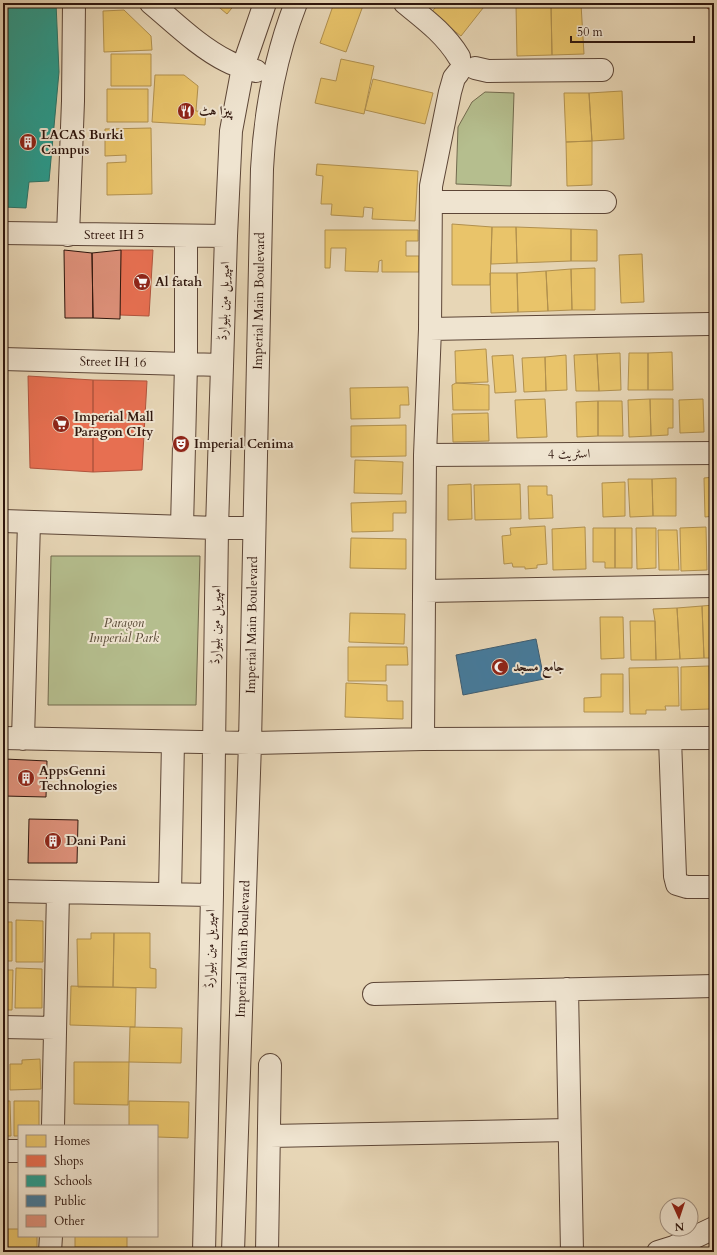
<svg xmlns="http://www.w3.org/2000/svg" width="717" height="1255" font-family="Cardo,Amiri,serif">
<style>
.green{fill:#b5be8e;stroke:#726a4e}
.homes{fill:#e9c46a;stroke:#b1904e}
.shops{fill:#e76f51;stroke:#b0543d}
.schools{fill:#2a9d8f;stroke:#2c7468}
.public{fill:#457b9d;stroke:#3e5d72}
.building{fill:#dd9079;stroke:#2f160d}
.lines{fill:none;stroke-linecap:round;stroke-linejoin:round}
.minor-casing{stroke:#5d4637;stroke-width:24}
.minor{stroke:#efe4d0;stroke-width:22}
.labels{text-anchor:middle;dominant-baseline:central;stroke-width:4;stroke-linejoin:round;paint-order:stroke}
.poi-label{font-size:13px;font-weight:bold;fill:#2f160d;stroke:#efe4d0;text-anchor:start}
.street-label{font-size:13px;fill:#2f160d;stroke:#efe4d0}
.park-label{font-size:13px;font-style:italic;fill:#574834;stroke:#efe4d0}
</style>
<rect width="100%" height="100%" fill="#e7d6b6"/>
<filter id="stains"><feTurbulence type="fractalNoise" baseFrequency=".005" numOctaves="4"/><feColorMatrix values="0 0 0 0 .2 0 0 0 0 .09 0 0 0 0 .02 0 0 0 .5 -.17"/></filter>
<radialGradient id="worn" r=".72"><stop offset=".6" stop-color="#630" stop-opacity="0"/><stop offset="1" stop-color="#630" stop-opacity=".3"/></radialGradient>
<path class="green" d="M 485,92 L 514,93 L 511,186 L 456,184 L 458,127 L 472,102 Z
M 51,556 L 200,556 L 196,705 L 48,705 Z"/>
<path class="homes" d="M 214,3 L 236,3 L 227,14 Z
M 334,3 L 364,3 L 346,52 L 320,43 Z
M 439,3 L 487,3 L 461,36 L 431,13 Z
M 581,4 L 584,54 L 552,55 L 551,5 Z
M 551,5 L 552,55 L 517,56 L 516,6 Z
M 124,10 L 151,36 L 152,50 L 104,52 L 103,11 Z
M 111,54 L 151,54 L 151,86 L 111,86 Z
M 341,59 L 374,66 L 364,114 L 315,103 L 321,78 L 336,81 Z
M 155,75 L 184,75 L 198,86 L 196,111 L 206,112 L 205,125 L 152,122 Z
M 373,79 L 433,93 L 425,124 L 365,110 Z
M 107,89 L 148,89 L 148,122 L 107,122 Z
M 622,91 L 624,139 L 592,141 L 589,93 Z
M 564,93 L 589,93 L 592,141 L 566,142 Z
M 151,128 L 152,194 L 107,195 L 107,163 L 126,162 L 126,155 L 105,156 L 105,129 Z
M 592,141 L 592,185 L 567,186 L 566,142 Z
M 317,164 L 418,171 L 415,221 L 372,219 L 373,208 L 364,207 L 363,217 L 331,215 L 332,204 L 321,204 L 323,176 L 316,175 Z
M 452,224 L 492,227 L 490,285 L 452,285 Z
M 492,227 L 516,227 L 517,263 L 491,264 Z
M 516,227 L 571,229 L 571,261 L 517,263 Z
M 571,229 L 597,230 L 597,261 L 571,261 Z
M 325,230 L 418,230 L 418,241 L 406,241 L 406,256 L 419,256 L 419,272 L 382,272 L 382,260 L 379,261 L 378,272 L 345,271 L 346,248 L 331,248 L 330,268 L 325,268 Z
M 642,254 L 644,302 L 621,303 L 619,255 Z
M 595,268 L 595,310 L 572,310 L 571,269 Z
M 571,269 L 572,310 L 548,311 L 546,271 Z
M 546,271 L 548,311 L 518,312 L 517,273 Z
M 490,273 L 517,273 L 518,312 L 491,313 Z
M 486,349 L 488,382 L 456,383 L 455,351 Z
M 672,352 L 673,390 L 648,390 L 648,353 Z
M 620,353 L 621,390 L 599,391 L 597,354 Z
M 629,353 L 648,353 L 648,390 L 628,390 Z
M 597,354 L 599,391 L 576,391 L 574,355 Z
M 513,355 L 516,392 L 495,393 L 492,356 Z
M 566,355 L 567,390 L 546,391 L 545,357 Z
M 545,357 L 546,391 L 524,392 L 522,358 Z
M 456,383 L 489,385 L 489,410 L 453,410 L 452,385 Z
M 408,387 L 409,405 L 400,405 L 400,418 L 351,419 L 350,388 Z
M 545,399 L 547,437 L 517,438 L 515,400 Z
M 650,399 L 673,399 L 673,428 L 668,428 L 668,435 L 651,436 Z
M 650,399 L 651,436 L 629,437 L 628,400 Z
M 703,399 L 704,432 L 680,433 L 679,400 Z
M 598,401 L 622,401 L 623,436 L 598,436 Z
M 598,401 L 598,436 L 577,437 L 576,402 Z
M 488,413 L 489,441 L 453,442 L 452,414 Z
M 406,425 L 406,456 L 351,457 L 351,426 Z
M 355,460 L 403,462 L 402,494 L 354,493 Z
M 714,477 L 714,516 L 705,517 L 704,478 Z
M 676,478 L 676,516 L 653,516 L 652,479 Z
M 628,479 L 652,479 L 653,516 L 630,517 Z
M 625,482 L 625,516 L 603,517 L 602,483 Z
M 471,484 L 472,519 L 448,520 L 448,485 Z
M 520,484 L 521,519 L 475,520 L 474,485 Z
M 528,486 L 547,486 L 547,495 L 552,495 L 553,518 L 529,519 Z
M 406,501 L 406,513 L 393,513 L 393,531 L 352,532 L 351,503 Z
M 545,526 L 547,564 L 537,565 L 537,568 L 525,569 L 525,567 L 513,567 L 512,563 L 504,564 L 502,536 L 511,535 L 510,528 Z
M 585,527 L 586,569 L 553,570 L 552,529 Z
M 706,527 L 707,570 L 681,571 L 680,528 Z
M 593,528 L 615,528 L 615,568 L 605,568 L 605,562 L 593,562 Z
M 615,528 L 632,528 L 632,568 L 615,568 Z
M 636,528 L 656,528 L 656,568 L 637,569 Z
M 658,530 L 677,530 L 679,570 L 659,570 Z
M 351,538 L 406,539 L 406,569 L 350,568 Z
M 714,605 L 714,658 L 704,658 L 702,606 Z
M 702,606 L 704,658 L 680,659 L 677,608 Z
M 677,608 L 680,659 L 656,660 L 655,621 L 653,609 Z
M 350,613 L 405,614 L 404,644 L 349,642 Z
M 600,617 L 623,617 L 624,658 L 601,659 Z
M 630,621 L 655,621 L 656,660 L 631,660 Z
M 348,647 L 407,647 L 408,665 L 386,665 L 386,681 L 348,681 Z
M 709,666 L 710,709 L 681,710 L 681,667 Z
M 678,667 L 679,706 L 665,706 L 666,710 L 646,710 L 646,714 L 630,714 L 629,668 Z
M 601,674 L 623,674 L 623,712 L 584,712 L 584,698 L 601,697 Z
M 346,683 L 387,685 L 387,701 L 403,701 L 403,719 L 345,717 Z
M 16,920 L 43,921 L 43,962 L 16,962 Z
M 3,922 L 12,922 L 12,961 L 3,961 Z
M 91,933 L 114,933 L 113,987 L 78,987 L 77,939 L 91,939 Z
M 114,933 L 150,933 L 150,968 L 156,969 L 156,988 L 113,987 Z
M 16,968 L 42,969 L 42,1008 L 15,1008 Z
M 3,970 L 13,970 L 12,1010 L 3,1010 Z
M 71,986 L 136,988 L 135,1027 L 70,1025 Z
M 130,1027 L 182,1028 L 181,1063 L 129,1062 Z
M 3,1051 L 7,1051 L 7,1092 L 3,1092 Z
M 40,1059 L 41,1089 L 10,1090 L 10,1064 L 22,1064 L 22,1060 Z
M 74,1062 L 129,1062 L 128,1105 L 74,1104 Z
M 3,1101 L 10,1101 L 11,1136 L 3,1136 Z
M 14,1101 L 39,1101 L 39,1126 L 19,1126 L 19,1136 L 14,1136 Z
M 129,1101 L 189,1102 L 188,1138 L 157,1137 L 157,1126 L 129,1126 Z
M 3,1178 L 7,1178 L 7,1220 L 3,1220 Z
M 8,1229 L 19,1229 L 19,1236 L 37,1236 L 37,1252 L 8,1252 Z
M 75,1236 L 127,1236 L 127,1248 L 75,1247 Z"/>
<path class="shops" d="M 700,3 L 714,3 L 714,4 L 710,10 Z
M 121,250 L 153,250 L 149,316 L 120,315 Z
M 28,376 L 93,380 L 93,472 L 30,468 Z
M 93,380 L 147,381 L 142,470 L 93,472 Z"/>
<path class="schools" d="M 3,3 L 56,3 L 59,72 L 49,181 L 29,182 L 26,208 L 3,207 Z"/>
<path class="public" d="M 536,639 L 544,679 L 463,695 L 456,655 Z"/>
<path class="building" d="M 64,250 L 92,253 L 93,318 L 65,318 Z
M 121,250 L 120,319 L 93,318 L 92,253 Z
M 5,759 L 47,761 L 46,797 L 4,796 Z
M 29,819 L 78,820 L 77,863 L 28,863 Z"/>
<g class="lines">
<g class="minor-casing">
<path id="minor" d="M 151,3 C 175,23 199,47 227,61 C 236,66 246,68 256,71
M 405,3 C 426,20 445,34 459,57
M 475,68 L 488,71 L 602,70
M 431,202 L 605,202
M 3,233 L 226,236
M 68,235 L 73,101 L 74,3
M 430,329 L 709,324
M 3,359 L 222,365
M 425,455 L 714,453
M 3,521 L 217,528 L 254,528
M 182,527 L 186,364 L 186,236
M 425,591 L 714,586
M 3,738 L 250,743 L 423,739 L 714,738
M 23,739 L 29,522
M 423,739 L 425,455 L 430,329 L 431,186 L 450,92 L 454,78 L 458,73
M 670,739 L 675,876 L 677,884 L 687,887 L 714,887
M 3,891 L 212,895
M 170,894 L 173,742
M 567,989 L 572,1252
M 374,994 L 714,986
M 3,1027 L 55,1028
M 53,1126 L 58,892
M 270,1136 L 569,1130
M 3,1151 L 19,1151
M 50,1252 L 51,1236
M 204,1252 L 212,895 L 217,528 L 226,236 L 231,131 L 243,67 L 265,3
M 233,1252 L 250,743 L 262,169 C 265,111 275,57 296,3
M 267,1252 L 270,1065
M 658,1252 L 674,1247 L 714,1228"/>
</g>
<use href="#minor" class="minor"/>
</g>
<defs>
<g id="restaurant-disc" transform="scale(0.9)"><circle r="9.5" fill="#8f2418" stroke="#efe4d0"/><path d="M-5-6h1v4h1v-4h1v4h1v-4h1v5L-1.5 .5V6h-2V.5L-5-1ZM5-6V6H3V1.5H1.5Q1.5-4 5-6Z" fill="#fff"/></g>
<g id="building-disc" transform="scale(0.9)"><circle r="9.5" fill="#8f2418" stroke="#efe4d0"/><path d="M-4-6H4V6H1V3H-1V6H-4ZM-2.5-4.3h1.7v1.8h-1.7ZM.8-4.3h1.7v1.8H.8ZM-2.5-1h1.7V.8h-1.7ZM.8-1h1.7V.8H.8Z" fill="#fff"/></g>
<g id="supermarket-disc" transform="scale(0.9)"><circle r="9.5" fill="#8f2418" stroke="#efe4d0"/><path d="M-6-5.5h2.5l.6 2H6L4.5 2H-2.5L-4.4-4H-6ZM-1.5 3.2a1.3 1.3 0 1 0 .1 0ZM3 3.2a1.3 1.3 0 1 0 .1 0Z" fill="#fff"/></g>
<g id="theatre-disc" transform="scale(0.9)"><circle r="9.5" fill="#8f2418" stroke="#efe4d0"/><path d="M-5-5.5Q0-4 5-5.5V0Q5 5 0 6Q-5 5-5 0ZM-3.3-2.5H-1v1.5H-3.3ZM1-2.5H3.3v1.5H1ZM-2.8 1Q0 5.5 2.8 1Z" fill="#fff"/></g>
<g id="mosque-disc" transform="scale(0.9)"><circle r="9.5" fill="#8f2418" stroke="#efe4d0"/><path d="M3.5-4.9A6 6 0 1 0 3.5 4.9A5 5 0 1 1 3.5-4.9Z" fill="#fff"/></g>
</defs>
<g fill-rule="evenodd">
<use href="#restaurant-disc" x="186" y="111"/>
<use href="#building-disc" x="28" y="142"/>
<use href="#supermarket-disc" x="142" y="282"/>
<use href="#supermarket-disc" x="61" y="424"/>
<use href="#theatre-disc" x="181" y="444"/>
<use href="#mosque-disc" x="500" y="667"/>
<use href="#building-disc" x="26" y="778"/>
<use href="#building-disc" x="53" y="841"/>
</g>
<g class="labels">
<g class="poi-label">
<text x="199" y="111">پیزا ہٹ</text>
<text x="41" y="135">LACAS Burki<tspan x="41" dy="15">Campus</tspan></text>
<text x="155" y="282">Al fatah</text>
<text x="74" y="417">Imperial Mall<tspan x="74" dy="15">Paragon CIty</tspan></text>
<text x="194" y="444">Imperial Cenima</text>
<text x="513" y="667">جامع مسجد</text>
<text x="39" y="771">AppsGenni<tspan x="39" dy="15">Technologies</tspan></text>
<text x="66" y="841">Dani Pani</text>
</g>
<g class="street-label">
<text x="114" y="235">Street IH 5</text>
<text transform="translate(224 301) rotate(-88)">امپیریل مین بلیوارڈ</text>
<text transform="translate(259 301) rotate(-89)">Imperial Main Boulevard</text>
<text transform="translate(113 362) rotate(1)">Street IH 16</text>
<text transform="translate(569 454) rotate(-1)">اسٹریٹ 4</text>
<text transform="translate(216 625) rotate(-89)">امپیریل مین بلیوارڈ</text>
<text transform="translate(252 625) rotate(-89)">Imperial Main Boulevard</text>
<text transform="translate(210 949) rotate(-89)">امپیریل مین بلیوارڈ</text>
<text transform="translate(243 949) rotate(-88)">Imperial Main Boulevard</text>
</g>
<g class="park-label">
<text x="124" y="623">Paragon<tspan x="124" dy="15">Imperial Park</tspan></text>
</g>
</g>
<rect width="717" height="1255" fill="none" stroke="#e7d6b6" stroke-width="16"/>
<rect x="4" y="4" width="709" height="1247" fill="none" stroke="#2f160d" stroke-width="2"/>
<rect x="8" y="8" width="701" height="1239" fill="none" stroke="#2f160d"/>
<rect x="18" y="1125" width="140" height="112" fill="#efe4d0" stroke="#a29282"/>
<rect x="26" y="1135" width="20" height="12" fill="#e9c46a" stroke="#a29282"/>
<text x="54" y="1145" font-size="12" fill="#2f160d">Homes</text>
<rect x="26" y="1155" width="20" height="12" fill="#e76f51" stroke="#a29282"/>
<text x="54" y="1165" font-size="12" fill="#2f160d">Shops</text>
<rect x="26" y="1175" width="20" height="12" fill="#2a9d8f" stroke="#a29282"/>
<text x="54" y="1185" font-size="12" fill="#2f160d">Schools</text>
<rect x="26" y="1195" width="20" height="12" fill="#457b9d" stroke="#a29282"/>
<text x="54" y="1205" font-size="12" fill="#2f160d">Public</text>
<rect x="26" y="1215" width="20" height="12" fill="#dd9079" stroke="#a29282"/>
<text x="54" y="1225" font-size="12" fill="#2f160d">Other</text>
<g transform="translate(679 1217) rotate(177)"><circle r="19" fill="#efe4d0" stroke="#a29282"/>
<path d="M0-3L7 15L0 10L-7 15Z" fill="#8f2418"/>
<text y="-6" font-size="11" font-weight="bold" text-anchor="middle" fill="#2f160d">N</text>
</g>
<path d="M571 36v6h123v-6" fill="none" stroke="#2f160d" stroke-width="2"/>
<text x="577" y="36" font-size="12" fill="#2f160d" stroke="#efe4d0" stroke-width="3" paint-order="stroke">50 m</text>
<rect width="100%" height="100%" filter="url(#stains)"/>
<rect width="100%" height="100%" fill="url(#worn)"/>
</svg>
